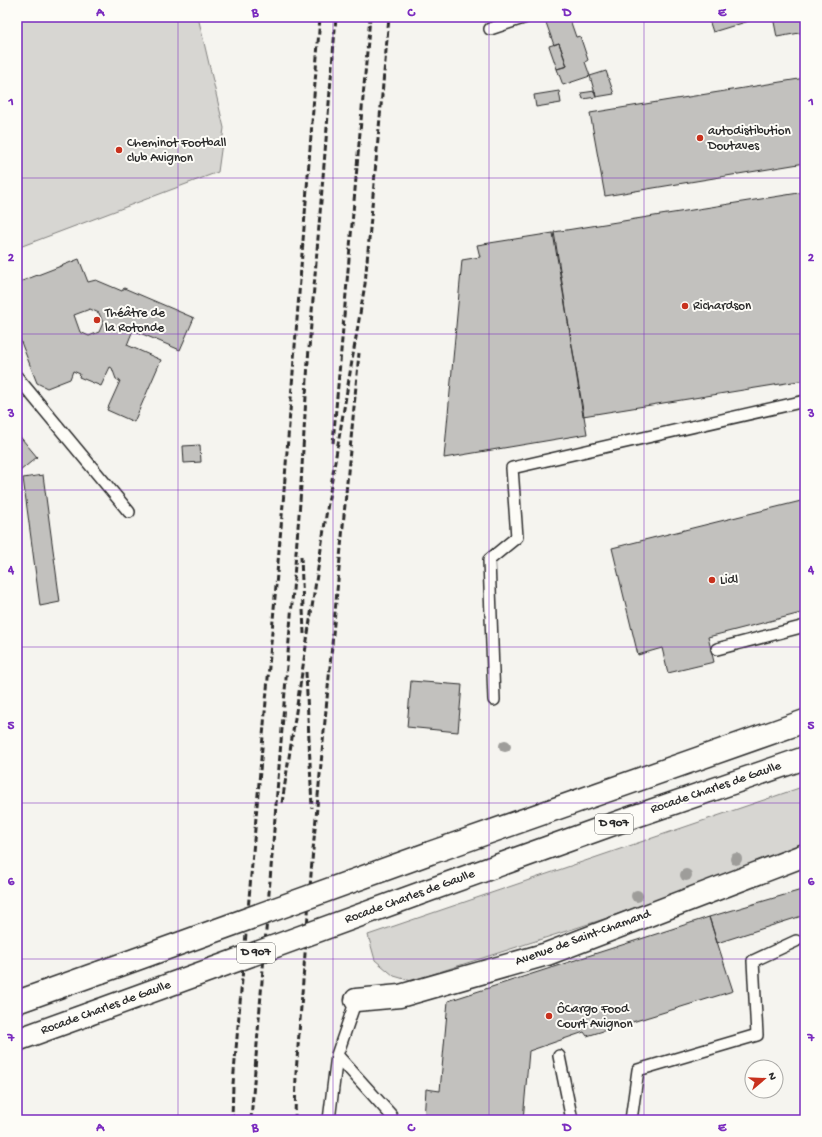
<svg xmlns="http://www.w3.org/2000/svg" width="822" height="1137" font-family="'Gochi Hand',sans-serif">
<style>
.green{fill:#d7d6d2;stroke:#81807e}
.building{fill:#c2c1be;stroke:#2b2b2b;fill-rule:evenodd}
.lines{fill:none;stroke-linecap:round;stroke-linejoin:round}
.service-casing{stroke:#2b2b2b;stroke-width:14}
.minor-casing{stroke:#2b2b2b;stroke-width:25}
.trunk-casing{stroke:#2b2b2b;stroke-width:25}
.service{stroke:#fdfcf7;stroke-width:11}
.minor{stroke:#fdfcf7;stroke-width:22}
.trunk{stroke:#fdfcf7;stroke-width:22}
.rail{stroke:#2b2b2b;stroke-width:3;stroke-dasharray:6 3;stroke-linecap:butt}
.trunk-bridge-casing{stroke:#2b2b2b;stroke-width:25;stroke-linecap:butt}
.trunk-bridge{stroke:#fdfcf7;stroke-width:22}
.tree{fill:#9e9d9a}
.grid{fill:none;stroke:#7b2cbf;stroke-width:1;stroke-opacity:0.55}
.poi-dot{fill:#c8321e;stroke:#fdfcf7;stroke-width:1.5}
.labels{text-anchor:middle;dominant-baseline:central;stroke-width:4;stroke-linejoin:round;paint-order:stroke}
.shield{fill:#fdfcf7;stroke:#6a6a68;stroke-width:1}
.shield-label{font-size:12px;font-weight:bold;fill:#2b2b2b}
.poi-label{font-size:13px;fill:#2b2b2b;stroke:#fdfcf7;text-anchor:start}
.street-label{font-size:13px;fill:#2b2b2b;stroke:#fdfcf7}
.neatline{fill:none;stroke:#7b2cbf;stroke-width:1.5}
.grid-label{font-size:13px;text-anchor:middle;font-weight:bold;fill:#7b2cbf}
</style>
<rect width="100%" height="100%" fill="#f5f4ef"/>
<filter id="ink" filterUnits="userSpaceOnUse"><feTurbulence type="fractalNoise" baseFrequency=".025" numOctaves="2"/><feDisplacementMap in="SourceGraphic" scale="8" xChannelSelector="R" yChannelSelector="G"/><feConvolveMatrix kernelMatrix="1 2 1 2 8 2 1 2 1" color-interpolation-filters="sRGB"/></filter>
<g filter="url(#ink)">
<path class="green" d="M 17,17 L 198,17 L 224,128 L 218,172 L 17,248 Z
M 805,786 L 805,845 L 604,919 L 411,981 L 394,976 L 375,960 L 368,935 Z"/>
<path class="building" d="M 544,17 L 569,17 L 576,37 L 580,36 L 588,60 L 585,62 L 590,76 L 563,85 L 557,69 L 567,66 L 559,43 L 554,45 Z
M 708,17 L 762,17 L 713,32 Z
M 773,17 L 805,17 L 805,32 L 777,37 Z
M 559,43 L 567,66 L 557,69 L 549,46 Z
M 606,71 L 614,94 L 596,97 L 590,76 Z
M 805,78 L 805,163 L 605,196 L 590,113 Z
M 559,91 L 561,103 L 536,107 L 534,95 Z
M 595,91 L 596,97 L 583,99 L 581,93 Z
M 805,192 L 805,380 L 583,416 L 554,232 Z
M 553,233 L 587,434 L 444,458 L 462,260 L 480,257 L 477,245 Z
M 79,259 L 88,282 L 96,280 L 122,291 L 124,288 L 194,318 L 180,350 L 133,330 L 127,345 L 161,360 L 134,422 L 107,410 L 120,381 L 116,379 L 112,368 L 110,367 L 101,386 L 79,377 L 80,374 L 73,371 L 70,379 L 47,388 L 37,383 L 19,337 L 17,338 L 17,283 ZM 90,309 L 99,313 L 103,323 L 99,332 L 89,336 L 80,332 L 74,315 Z
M 17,433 L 37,457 L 20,471 L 17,468 Z
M 200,445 L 201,462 L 184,463 L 183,446 Z
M 43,475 L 60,602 L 40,606 L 23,478 Z
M 805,500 L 805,612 L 708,637 L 714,662 L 668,673 L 662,648 L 638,655 L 612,548 Z
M 411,681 L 462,685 L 458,732 L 407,727 Z
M 805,889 L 805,915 L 717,943 L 709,917 Z
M 709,917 L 733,991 L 587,1036 L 584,1032 L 529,1051 L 523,1120 L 424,1120 L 426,1089 L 440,1091 L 448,1001 Z"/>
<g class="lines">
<g class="service-casing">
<path id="service" d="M 490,29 L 526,17
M 17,377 L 129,512
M 717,649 L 805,626
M 494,700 L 489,560 L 517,537 L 512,468 L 805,401
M 337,1055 L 391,1115 L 391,1120
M 559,1056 L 572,1120
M 329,1120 L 337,1055 L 356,1000
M 631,1120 L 638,1070 L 757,1035 L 753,961 L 796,941"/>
</g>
<g class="minor-casing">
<path id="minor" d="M 356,1000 L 400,996 L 547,954 L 805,855"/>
</g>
<g class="trunk-casing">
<path id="trunk" d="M 430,853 L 805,721
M 424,892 L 633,817 L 805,758
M 17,1002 L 101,972
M 17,1040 L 89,1014"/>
</g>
<use href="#service" class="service"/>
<use href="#minor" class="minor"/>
<use href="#trunk" class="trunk"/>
<path class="rail" d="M 333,443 L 370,17
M 301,556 L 304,634
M 306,672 L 312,808
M 282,803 L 328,503 L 365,284 L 389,17
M 232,1120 L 233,1084 L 283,504 L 320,17
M 251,1120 L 300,502 L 308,361 L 336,17
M 295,1120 L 296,1073 L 312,861 L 359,353"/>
<g class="trunk-bridge-casing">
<path id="trunk-bridge" d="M 101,972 L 430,853
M 89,1014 L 424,892"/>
</g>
<use href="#trunk-bridge" class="trunk-bridge"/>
</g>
<g class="tree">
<circle cx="505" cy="746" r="6"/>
<circle cx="736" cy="859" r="6"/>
<circle cx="686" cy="875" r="6"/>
<circle cx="637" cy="896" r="6"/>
</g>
</g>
<path class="grid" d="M 178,17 L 178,1120M 333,17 L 333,1120M 489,17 L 489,1120M 644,17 L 644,1120M 17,178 L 805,178M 17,334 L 805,334M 17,490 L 805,490M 17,647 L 805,647M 17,803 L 805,803M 17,959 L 805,959"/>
<g class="poi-dot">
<circle cx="700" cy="138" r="4"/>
<circle cx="119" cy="150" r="4"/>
<circle cx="685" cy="306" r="4"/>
<circle cx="97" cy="320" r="4"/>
<circle cx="712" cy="580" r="4"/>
<circle cx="549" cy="1016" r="4"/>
</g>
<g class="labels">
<g class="shield">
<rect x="595" y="814" width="38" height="20" rx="3"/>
<rect x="237" y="943" width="38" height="20" rx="3"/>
</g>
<g class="shield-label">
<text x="614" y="824">D 907</text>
<text x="256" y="953">D 907</text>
</g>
<g class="poi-label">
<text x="708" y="131">autodistibution<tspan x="708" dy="15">Doutaves</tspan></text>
<text x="127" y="143">Cheminot Football<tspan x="127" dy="15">club Avignon</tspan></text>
<text x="693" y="306">Richardson</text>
<text x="105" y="313">Théâtre de<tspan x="105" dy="15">la Rotonde</tspan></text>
<text x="720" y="580">Lidl</text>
<text x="557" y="1009">ÔCargo Food<tspan x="557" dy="15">Court Avignon</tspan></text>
</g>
<g class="street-label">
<text transform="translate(716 788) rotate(-19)">Rocade Charles de Gaulle</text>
<text transform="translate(410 897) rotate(-20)">Rocade Charles de Gaulle</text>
<text transform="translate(583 938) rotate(-20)">Avenue de Saint-Chamand</text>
<text transform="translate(106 1008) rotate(-20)">Rocade Charles de Gaulle</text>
</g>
</g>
<rect width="822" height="1137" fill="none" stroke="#fdfcf7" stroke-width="44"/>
<g transform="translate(764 1079) rotate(71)"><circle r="19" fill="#fdfcf7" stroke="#a9a8a5"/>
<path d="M0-3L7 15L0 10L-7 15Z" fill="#c8321e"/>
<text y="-6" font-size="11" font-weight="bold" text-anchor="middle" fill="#2b2b2b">N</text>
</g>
<rect x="22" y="22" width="778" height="1093" class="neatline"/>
<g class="grid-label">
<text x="100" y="16">A</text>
<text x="255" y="16">B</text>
<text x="411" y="16">C</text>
<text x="567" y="16">D</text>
<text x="722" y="16">E</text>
<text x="11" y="105">1</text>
<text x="811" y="105">1</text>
<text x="11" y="261">2</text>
<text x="811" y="261">2</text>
<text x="11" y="417">3</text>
<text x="811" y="417">3</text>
<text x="11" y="573">4</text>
<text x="811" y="573">4</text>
<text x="11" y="729">5</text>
<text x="811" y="729">5</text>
<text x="11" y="885">6</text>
<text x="811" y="885">6</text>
<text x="11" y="1041">7</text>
<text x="811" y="1041">7</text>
<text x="100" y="1131">A</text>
<text x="255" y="1131">B</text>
<text x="411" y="1131">C</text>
<text x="567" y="1131">D</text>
<text x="722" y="1131">E</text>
</g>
</svg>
